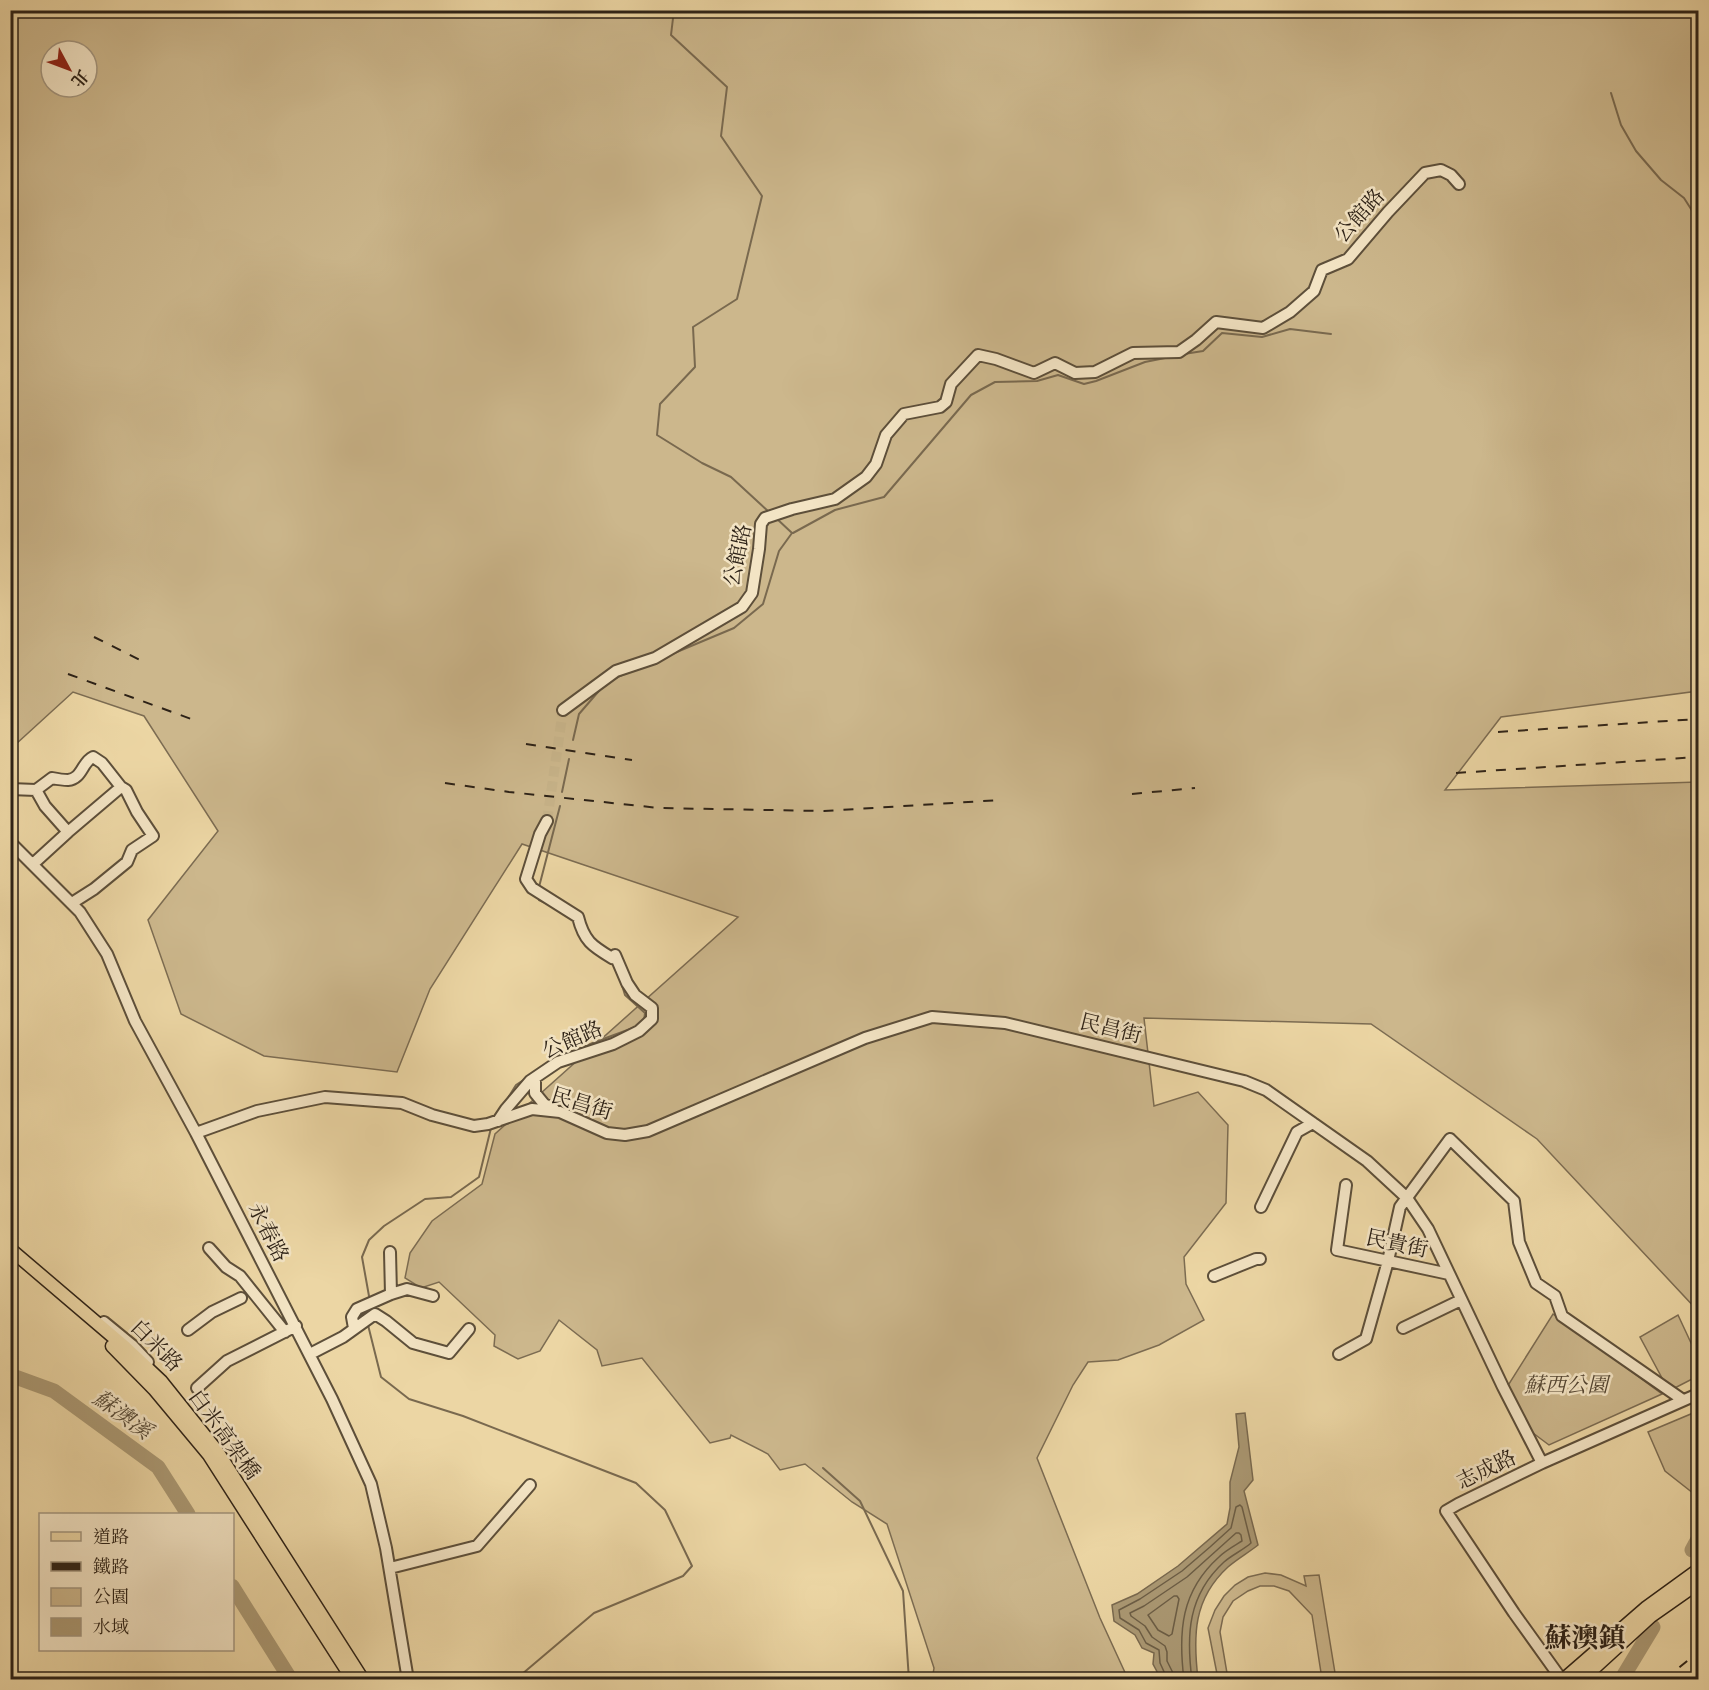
<svg xmlns="http://www.w3.org/2000/svg" width="1709" height="1690" font-family="'Gentium Book Plus','Noto Serif TC',serif">
<style>
.green{fill:#ccb78c;stroke:#7c6c52;stroke-width:1.5;fill-rule:evenodd}
.water{fill:#ab9974;stroke:#79694f;stroke-width:1.5}
.lines{fill:none;stroke-linecap:round;stroke-linejoin:round}
.shore{stroke:#6c5e46;stroke-width:1.5}
.stream{stroke:#79694f;stroke-width:2}
.river{stroke:#ab9974;stroke-width:15}
.minor-tunnel{stroke:#c6b288;stroke-width:10;stroke-dasharray:10 5;stroke-linecap:butt}
.minor-casing{stroke:#5d4f3a;stroke-width:14}
.major-casing{stroke:#2d2217;stroke-width:15}
.minor{stroke:#f3e4c4;stroke-width:10}
.major{stroke:#ecd6a4;stroke-width:12}
.rail{stroke:#2d2217;stroke-width:2;stroke-dasharray:10 10;stroke-linecap:butt}
.labels{text-anchor:middle;dominant-baseline:central;stroke-width:5;stroke-linejoin:round;paint-order:stroke}
.street-label{font-size:21px;fill:#2d2217;stroke:#f3e4c4}
.park-label{font-size:21px;font-style:italic;fill:#554734;stroke:#f3e4c4}
.water-label{font-size:22px;font-style:italic;fill:#594c38;stroke:#f3e4c4}
.district-label{font-size:27px;font-weight:bold;fill:#2d2217;stroke:#f3e4c4}
</style>
<rect width="100%" height="100%" fill="#ecd6a4"/>
<filter id="stains"><feTurbulence type="fractalNoise" baseFrequency=".00333" numOctaves="4"/><feColorMatrix values="0 0 0 0 .2 0 0 0 0 .09 0 0 0 0 .02 0 0 0 .5 -.17"/></filter>
<radialGradient id="worn" r=".72"><stop offset=".6" stop-color="#630" stop-opacity="0"/><stop offset="1" stop-color="#630" stop-opacity=".3"/></radialGradient>
<path class="green" d="M 10,11 L 1698,11 L 1698,691 L 1501,717 L 1445,790 L 1698,782 L 1698,1311 L 1537,1139 L 1371,1024 L 1144,1018 L 1154,1106 L 1198,1092 L 1228,1125 L 1226,1203 L 1184,1257 L 1186,1284 L 1204,1320 L 1159,1345 L 1118,1360 L 1088,1362 L 1073,1385 L 1037,1458 L 1100,1618 L 1128,1679 L 932,1680 L 934,1668 L 887,1524 L 852,1502 L 805,1464 L 780,1470 L 768,1454 L 731,1435 L 730,1438 L 710,1443 L 642,1358 L 602,1366 L 597,1350 L 559,1320 L 540,1351 L 518,1359 L 494,1346 L 495,1335 L 439,1282 L 421,1288 L 405,1278 L 410,1253 L 432,1221 L 482,1184 L 495,1134 L 738,917 L 522,844 L 430,989 L 397,1072 L 264,1056 L 181,1014 L 148,920 L 218,831 L 144,716 L 73,692 L 16,744 L 11,740 ZM 51,51 L 87,51 L 87,87 L 51,87 Z
M 1553,1314 L 1662,1394 L 1549,1445 L 1533,1433 L 1526,1426 L 1507,1387 Z
M 1678,1315 L 1698,1358 L 1698,1376 L 1669,1391 L 1640,1337 Z
M 1698,1411 L 1698,1497 L 1665,1471 L 1648,1432 Z
M 1265,1573 L 1281,1575 L 1306,1586 L 1304,1576 L 1319,1575 L 1336,1679 L 1322,1679 L 1312,1615 L 1289,1591 L 1274,1586 L 1260,1586 L 1248,1591 L 1233,1601 L 1223,1617 L 1220,1632 L 1228,1679 L 1218,1679 L 1208,1628 L 1215,1610 L 1224,1596 L 1235,1585 L 1248,1577 Z"/>
<path class="water" d="M 1245,1413 L 1253,1480 L 1244,1491 L 1258,1545 C 1248,1553 1237,1559 1228,1567 C 1193,1599 1193,1636 1198,1679 L 1161,1679 L 1153,1664 L 1154,1653 L 1142,1648 L 1135,1635 L 1114,1621 L 1112,1605 L 1137,1594 L 1178,1566 L 1227,1524 L 1230,1508 L 1230,1482 L 1239,1447 L 1236,1414 Z"/>
<g class="lines">
<path class="shore" d="M 1174,1596 L 1177,1596 L 1179,1599 L 1172,1634 L 1169,1636 L 1158,1630 L 1148,1615 Z
M 1166,1680 L 1166,1676 L 1160,1663 L 1159,1650 L 1146,1643 L 1139,1630 L 1120,1618 L 1119,1610 L 1140,1599 L 1182,1571 L 1210,1547 L 1231,1528 L 1236,1507 L 1240,1505 L 1242,1507 L 1251,1543 C 1243,1550 1232,1555 1224,1562 C 1188,1595 1186,1634 1192,1680
M 1174,1680 L 1173,1673 L 1167,1661 L 1167,1652 L 1165,1646 L 1152,1637 L 1145,1626 L 1131,1616 L 1130,1613 L 1144,1606 L 1187,1577 L 1236,1533 L 1239,1533 L 1241,1535 L 1242,1541 C 1234,1546 1225,1551 1219,1557 C 1181,1591 1178,1631 1184,1680"/>
<path class="stream" d="M 674,10 L 671,35 L 727,87 L 721,136 L 762,196 L 737,299 L 693,327 L 695,367 L 660,404 L 657,435 L 702,463 L 731,477 L 769,512
M 1611,93 L 1621,125 L 1636,151 L 1661,180 L 1684,198 L 1698,220
M 1184,354 L 1203,351 L 1222,333 L 1262,337 L 1290,329 L 1331,334
M 793,533 L 835,510 L 884,497 L 971,395 L 995,382 L 1037,381 L 1058,375 L 1084,384 L 1096,381 L 1145,362 L 1170,357
M 672,654 L 734,628 L 763,604 L 779,551 L 792,533 L 776,518
M 611,680 L 633,670
M 573,740 L 579,714 L 604,685
M 562,792 L 569,759
M 539,887 L 560,806
M 539,900 L 548,904
M 621,982 L 625,995 L 645,1013 L 644,1021
M 572,1052 L 595,1042 L 633,1028
M 506,1101 L 516,1085 L 525,1079
M 369,1296 L 362,1257 L 369,1240 L 384,1226 L 425,1199 L 451,1197 L 479,1177 L 491,1128
M 368,1325 L 381,1377 L 409,1399 L 463,1416 L 636,1483 L 665,1510 L 692,1566 L 683,1576 L 594,1613 L 515,1680
M 823,1468 L 860,1501 L 903,1591 L 909,1680"/>
<path class="river" d="M 10,1375 L 54,1391 L 158,1467 L 188,1514
M 1692,1550 L 1698,1539
M 232,1586 L 291,1680
M 1621,1680 L 1653,1627"/>
<path class="minor-tunnel" d="M 547,821 L 563,710"/>
<g class="minor-casing">
<path id="minor" d="M 563,710 L 616,671 L 655,658 L 742,607 L 752,593 L 759,549 L 761,524 L 765,518 L 792,509 L 835,499 L 866,477 L 876,464 L 886,435 L 904,414 L 940,407 L 946,402 L 951,384 L 978,355 L 996,359 L 1034,373 L 1055,363 L 1075,373 L 1095,372 L 1133,353 L 1179,352 L 1196,340 L 1216,322 L 1263,328 L 1290,312 L 1314,291 L 1322,270 L 1348,259 L 1388,212 L 1425,173 L 1441,170 L 1451,175 L 1459,184
M 10,789 L 36,790 L 52,778 C 57,779 63,780 68,780 C 82,779 82,762 93,757 L 102,763 L 121,787 L 126,790 L 137,812 L 153,836 L 132,850 L 127,862 L 94,889 L 72,903
M 68,832 L 121,787
M 10,842 L 80,912 L 107,954 L 135,1021 L 196,1133 L 332,1399 L 371,1484 L 386,1548 L 408,1680
M 33,864 L 68,832 L 45,806 L 36,790
M 535,1079 L 535,1093 L 544,1104 L 554,1109
M 498,1121 L 506,1109 L 530,1081 L 558,1062 L 613,1044 L 639,1031 L 652,1019 L 652,1008 L 635,995 L 627,983 L 615,955 L 612,958 C 592,946 584,941 578,917 L 532,888 L 526,879 L 540,834 L 547,821
M 196,1133 L 257,1111 L 325,1097 L 402,1103 L 432,1115 L 474,1126 L 488,1124 L 532,1109 L 560,1112 L 607,1133 L 625,1135 L 648,1131 L 865,1038 L 932,1017 L 1005,1023 L 1244,1081 L 1266,1090 L 1367,1161 L 1407,1198 L 1428,1229 L 1503,1387 L 1542,1463
M 1346,1185 L 1337,1250 L 1449,1274
M 1261,1207 L 1297,1132 L 1313,1123
M 209,1248 L 226,1267 L 240,1276 L 285,1332
M 390,1252 L 391,1294
M 1214,1276 L 1256,1259 L 1260,1259
M 104,1322 L 132,1345 L 148,1362
M 354,1328 L 352,1317 L 357,1309 L 391,1294 L 407,1289 L 433,1296
M 1403,1328 L 1461,1300
M 188,1330 L 212,1312 L 241,1298
M 310,1354 L 343,1337 L 375,1314 L 386,1321 L 413,1343 L 449,1353 L 469,1329
M 1339,1354 L 1366,1339 L 1388,1261 L 1400,1207 L 1450,1139 L 1514,1201 L 1519,1242 L 1536,1283 L 1555,1296 L 1562,1316 L 1683,1400
M 197,1388 L 227,1361 L 296,1326
M 390,1568 L 477,1546 L 530,1485
M 1562,1680 L 1514,1613 L 1446,1511 L 1458,1504 L 1542,1463 L 1698,1394"/>
</g>
<g class="major-casing">
<path id="major" d="M 10,1249 L 125,1347 L 161,1381 L 217,1451 L 363,1680
M 112,1346 L 154,1389 L 209,1455 L 353,1680
M 1563,1680 L 1647,1607 L 1698,1570
M 1581,1680 L 1651,1616 L 1698,1583"/>
</g>
<use href="#minor" class="minor"/>
<use href="#major" class="major"/>
<path class="rail" d="M 94,637 L 140,660
M 68,674 L 194,720
M 1498,732 L 1698,719
M 526,744 L 632,760
M 1456,773 L 1698,757
M 445,783 L 509,792 L 659,808 L 824,811 L 1001,800
M 1132,794 L 1195,788
M 1664,1680 L 1698,1652"/>
</g>
<g class="labels">
<g class="street-label">
<text transform="translate(1359 215) rotate(-48)">公館路</text>
<text transform="translate(737 555) rotate(-78)">公館路</text>
<text transform="translate(1111 1028) rotate(14)">民昌街</text>
<text transform="translate(572 1039) rotate(-23)">公館路</text>
<text transform="translate(582 1103) rotate(17)">民昌街</text>
<text transform="translate(269 1232) rotate(63)">永春路</text>
<text transform="translate(1397 1243) rotate(12)">民貴街</text>
<text transform="translate(157 1345) rotate(45)">白米路</text>
<text transform="translate(225 1434) rotate(54)">白米高架橋</text>
<text transform="translate(1486 1469) rotate(-26)">志成路</text>
</g>
<g class="park-label">
<text x="1566" y="1384">蘇西公園</text>
</g>
<g class="water-label">
<text transform="translate(123 1414) rotate(36)">蘇澳溪</text>
</g>
<g class="district-label">
<text x="1585" y="1637">蘇澳鎮</text>
</g>
</g>
<rect width="1709" height="1690" fill="none" stroke="#ecd6a4" stroke-width="36"/>
<rect x="12" y="12" width="1685" height="1666" fill="none" stroke="#2d2217" stroke-width="3"/>
<rect x="18" y="18" width="1673" height="1654" fill="none" stroke="#2d2217" stroke-width="1.5"/>
<rect x="39" y="1513" width="195" height="138" fill="#f3e4c4" stroke="#a4967f" stroke-width="1.5"/>
<rect x="51" y="1532" width="30" height="9" fill="#ecd6a4" stroke="#a4967f" stroke-width="1.5"/>
<text x="93" y="1543" font-size="18" fill="#2d2217">道路</text>
<rect x="51" y="1562" width="30" height="9" fill="#2d2217" stroke="#a4967f" stroke-width="1.5"/>
<text x="93" y="1573" font-size="18" fill="#2d2217">鐵路</text>
<rect x="51" y="1588" width="30" height="18" fill="#ccb78c" stroke="#a4967f" stroke-width="1.5"/>
<text x="93" y="1603" font-size="18" fill="#2d2217">公園</text>
<rect x="51" y="1618" width="30" height="18" fill="#ab9974" stroke="#a4967f" stroke-width="1.5"/>
<text x="93" y="1633" font-size="18" fill="#2d2217">水域</text>
<g transform="translate(69 69) rotate(131)"><circle r="28" fill="#f3e4c4" stroke="#a4967f" stroke-width="1.5"/>
<path d="M0-4.5L10 22L0 15L-10 22Z" fill="#8f2418"/>
<text y="-9" font-size="16" font-weight="bold" text-anchor="middle" fill="#2d2217">北</text>
</g>
<rect width="100%" height="100%" filter="url(#stains)"/>
<rect width="100%" height="100%" fill="url(#worn)"/>
</svg>
